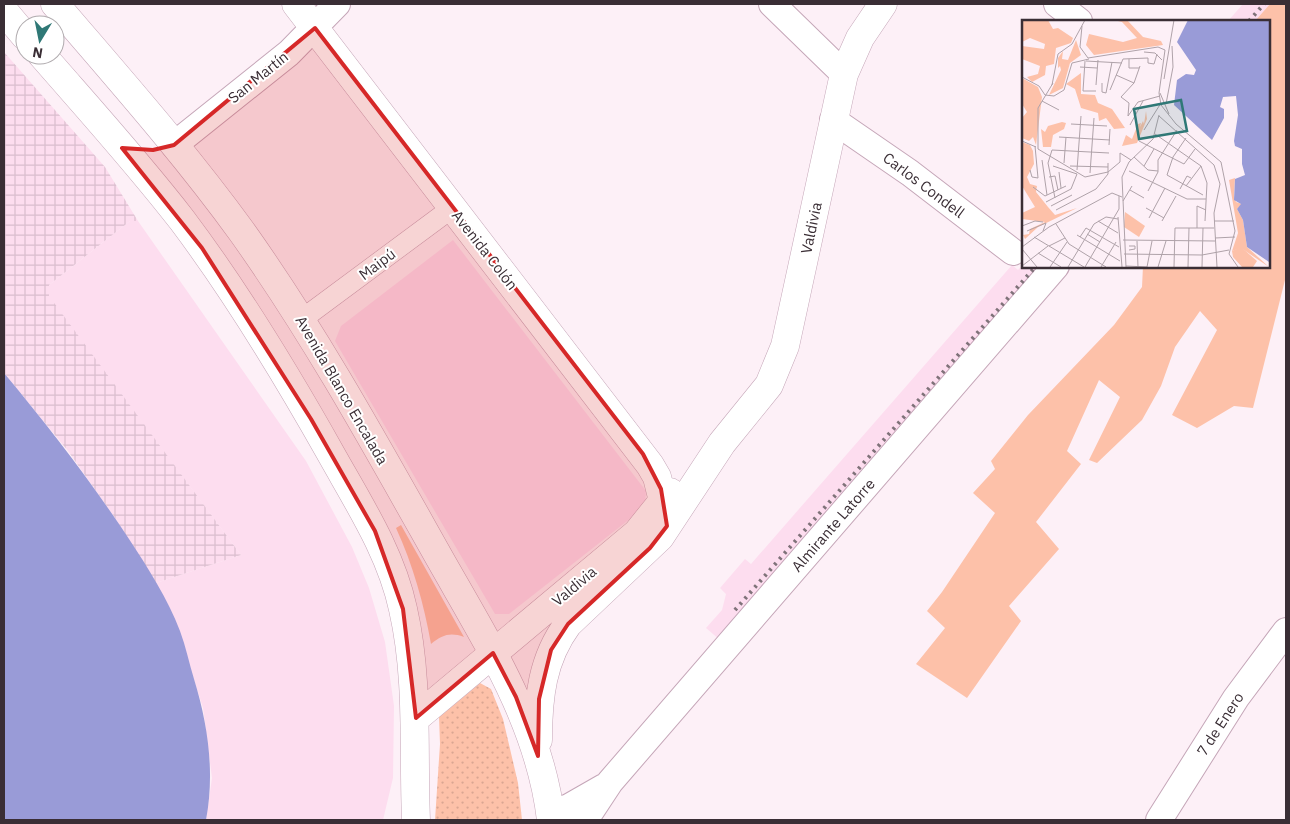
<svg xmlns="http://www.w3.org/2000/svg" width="1290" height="824" font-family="'IBM Plex Sans',sans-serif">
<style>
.built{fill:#fdddef}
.industrial{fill:url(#industrial-grid)}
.grass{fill:#fdc1a9}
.park{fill:url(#park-dots)}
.water{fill:#999bd7}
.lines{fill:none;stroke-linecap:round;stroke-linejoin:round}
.pedestrian-casing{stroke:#c5a6b8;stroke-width:21}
.minor-casing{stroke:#c5a6b8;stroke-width:28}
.secondary-casing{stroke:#c5a6b8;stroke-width:29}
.primary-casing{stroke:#c5a6b8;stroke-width:29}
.pedestrian{stroke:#fff;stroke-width:20}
.minor{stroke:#fff;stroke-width:26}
.secondary{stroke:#fff;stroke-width:28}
.primary{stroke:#fff;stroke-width:28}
.rail{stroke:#7f7279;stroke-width:4;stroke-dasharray:2.5 5;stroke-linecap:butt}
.marked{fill:#d62828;fill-opacity:0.2;stroke:#d62828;stroke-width:4;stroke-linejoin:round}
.labels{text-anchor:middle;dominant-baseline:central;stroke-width:4;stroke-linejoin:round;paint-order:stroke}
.street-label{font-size:15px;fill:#3a2e35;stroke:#fff}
.inset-road{fill:none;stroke:#afa2a9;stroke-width:1}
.view{fill:#2f7876;fill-opacity:0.15;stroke:#2f7876;stroke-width:2.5}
.inset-edge{fill:none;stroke:#3a2e35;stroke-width:2.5}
</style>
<defs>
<pattern id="industrial-grid" width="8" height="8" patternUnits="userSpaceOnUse" patternTransform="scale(1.25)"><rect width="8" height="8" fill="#fdddef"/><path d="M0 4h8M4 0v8" fill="none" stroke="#dabece"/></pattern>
<pattern id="park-dots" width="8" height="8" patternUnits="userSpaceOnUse" patternTransform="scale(1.25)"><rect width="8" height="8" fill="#fdc1a9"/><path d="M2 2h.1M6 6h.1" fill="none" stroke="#daa692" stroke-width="1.8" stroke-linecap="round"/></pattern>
</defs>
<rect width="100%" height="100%" fill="#fdf0f7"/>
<path class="built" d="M 1243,4 L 1270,4 L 1255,21 L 1228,21 Z
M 130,221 L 138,221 L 306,461 L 352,547 L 369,588 L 385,642 L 394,706 L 393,778 L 383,820 L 206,820 L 212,778 L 203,708 L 193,677 L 156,583 L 241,555 L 48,296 L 49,285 Z
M 453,240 L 646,491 L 645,507 L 509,614 L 495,614 L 335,341 L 341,326 Z
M 1024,263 L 1024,266 L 1044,266 L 720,640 L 706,628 L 722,610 L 726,594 L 720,588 L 745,559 L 751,564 L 1012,265 L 1018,270 Z"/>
<path class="industrial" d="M 4,52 L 105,167 L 138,221 L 130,221 L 49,285 L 49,296 L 241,555 L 156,583 L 115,518 L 68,451 L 4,373 Z"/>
<path class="grass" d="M 1270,4 L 1286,4 L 1286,276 L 1253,408 L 1234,406 L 1197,428 L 1172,415 L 1217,330 L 1200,311 L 1175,347 L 1161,386 L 1142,420 L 1097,463 L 1089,460 L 1120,397 L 1099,380 L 1067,451 L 1081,464 L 1036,522 L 1059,549 L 1009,606 L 1021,621 L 967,698 L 916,664 L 945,628 L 927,611 L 942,592 L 995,513 L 973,493 L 995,469 L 991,461 L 1028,415 L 1114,325 L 1142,287 L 1143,266 L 1269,266 L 1269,21 L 1255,21 Z
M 401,525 L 464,637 C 450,632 442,635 431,644 C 424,604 413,565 396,528 Z"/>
<path class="park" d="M 480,683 L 491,689 L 503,719 L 518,783 L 522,820 L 435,820 L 440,744 L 439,717 Z"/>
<path class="water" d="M 4,373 C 49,427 90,480 129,539 C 148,568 168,599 180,631 C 186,647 189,663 194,679 C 208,725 215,772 206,820 L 4,820 Z"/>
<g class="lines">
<g class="pedestrian-casing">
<path id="pedestrian" d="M 301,320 L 452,208"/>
</g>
<g class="minor-casing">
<path id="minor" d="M 772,4 L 844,74
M 1057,4 L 1079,21
M 833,120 L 910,173 L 1013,252
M 174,145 L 289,53 L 337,4
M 551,813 L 569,807 L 604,787
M 585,820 L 610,782 L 1056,266
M 1159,820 L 1236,698 L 1286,631"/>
</g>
<g class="secondary-casing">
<path id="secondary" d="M 296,4 L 650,465 L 657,477 L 663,501"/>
</g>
<g class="primary-casing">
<path id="primary" d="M 55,4 C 119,79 184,152 242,232 C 316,336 378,449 440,559 C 487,642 540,724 551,820
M 4,11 L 25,36
M 42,55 C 89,109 138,163 182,220 C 237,293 286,374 331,454 C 359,504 391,553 403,609 C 419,679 413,749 416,820
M 416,718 L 637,533 L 670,492
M 538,740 C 538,698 542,659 568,624 L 660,537 L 722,443 L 769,385 L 785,346 L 844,74 L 860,38 L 883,4"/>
</g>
<use href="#pedestrian" class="pedestrian"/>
<use href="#minor" class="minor"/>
<use href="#secondary" class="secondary"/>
<use href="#primary" class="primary"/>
<path class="rail" d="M 1249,21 L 1264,4
M 735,610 L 1036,266"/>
</g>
<path class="marked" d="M 315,28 L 643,454 L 661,489 L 667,526 L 650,548 L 568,624 L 551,650 L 539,699 L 538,756 L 516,697 L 493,653 L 416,718 L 403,609 L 375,531 L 311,419 L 202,248 L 122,148 L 153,150 L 174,145 Z"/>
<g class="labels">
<g class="street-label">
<text transform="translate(258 77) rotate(-39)">San Martín</text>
<text transform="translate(924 185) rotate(37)">Carlos Condell</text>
<text transform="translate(811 228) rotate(-78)">Valdivia</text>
<text transform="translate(485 250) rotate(52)">Avenida Colón</text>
<text transform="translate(377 264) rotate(-37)">Maipú</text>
<text transform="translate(342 390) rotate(60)">Avenida Blanco Encalada</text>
<text transform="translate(833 525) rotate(-49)">Almirante Latorre</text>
<text transform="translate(574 586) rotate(-40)">Valdivia</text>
<text transform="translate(1220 724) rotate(-57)">7 de Enero</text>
</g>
</g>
<g transform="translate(1022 20)">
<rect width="248" height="248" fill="#fdf0f7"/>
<path d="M 124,91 L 125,99 L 115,123 L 100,126 L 104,115 L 110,119 L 116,104 L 119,103 L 118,107 L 121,101 L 122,104 ZM 219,227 L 235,241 L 231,247 L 220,247 L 211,237 L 210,231 Z" fill="#fdc1a9"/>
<path d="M 0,0 L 26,0 L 31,9 L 36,8 L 51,18 L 49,23 L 34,28 L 32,44 L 24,46 L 23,55 L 10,62 L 5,57 L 16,54 L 18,46 L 0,39 L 0,26 L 22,29 L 23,24 L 8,18 L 0,22 ZM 92,0 L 105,0 L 121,17 L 139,21 L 141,25 L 72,35 L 64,25 L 67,14 L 101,22 L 115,18 L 100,2 ZM 54,20 L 59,35 L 48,43 L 41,68 L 27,75 L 39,50 L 38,46 L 36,48 L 36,38 L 41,31 L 40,39 L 46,40 ZM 59,53 L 59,74 L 73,75 L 76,83 L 90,89 L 103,108 L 92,109 L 84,98 L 77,101 L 76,93 L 59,88 L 53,69 L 44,64 ZM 0,58 L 16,67 L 20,77 L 14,125 L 11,117 L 7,121 L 0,118 L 0,98 L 5,92 L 0,84 ZM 40,102 L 44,103 L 42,109 L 31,115 L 29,127 L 21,127 L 19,109 L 23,112 L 26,106 ZM 0,122 L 8,125 L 11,131 L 12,144 L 5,157 L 8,164 L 15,166 L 14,172 L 26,187 L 33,195 L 55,188 L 16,207 L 3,219 L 1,215 L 7,214 L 8,209 L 23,202 L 0,199 L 0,193 L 13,187 L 0,166 Z" fill="#fdc1a9"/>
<path d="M 103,192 L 123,206 L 117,217 L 102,207 Z" fill="#fdc1a9"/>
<path d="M 213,158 L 212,176 L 214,182 L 220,184 L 215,189 L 221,200 L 225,227 L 247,247 L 219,228 L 210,231 L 216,213 L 207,160 Z" fill="#fdc1a9"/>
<path d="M 166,0 L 247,0 L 247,242 L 225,227 L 221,200 L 215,189 L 219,184 L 212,180 L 213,159 L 223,155 L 220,144 L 220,129 L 213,126 L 212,121 L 216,95 L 214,76 L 201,77 L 198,87 L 202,89 L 202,98 L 190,120 L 152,85 L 155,60 L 164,54 L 172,55 L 174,50 L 155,22 Z" fill="#999bd7"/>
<path class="inset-road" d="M 60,6 L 58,27 L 66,38 L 136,27 L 143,30 L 137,73 L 139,85 L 154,104 L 199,142 L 213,211 L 207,234 L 216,247M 122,32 L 133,33 L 140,40M 126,38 L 126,43 L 132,44 L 135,34M 107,39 L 107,48 L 117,48M 63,41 L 61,71 L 74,71M 64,41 L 100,43M 118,46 L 112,63 L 99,77 L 107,83 L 106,96 L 116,82 L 138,76M 58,47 L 75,48M 94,55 L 112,63M 0,57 L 17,66 L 23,75 L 32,76 L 42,70 L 50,43 L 67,39M 142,59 L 152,0M 31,63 L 16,88 L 16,129 L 63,157 L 86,152 L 98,142 L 98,133 L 109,140M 80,63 L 80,72 L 84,73 L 90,42M 30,65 L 36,34 L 50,24 L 63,0M 74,65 L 76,40M 88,70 L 101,39 L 126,38M 138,73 L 147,94M 20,81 L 37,90M 144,84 L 151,47 L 150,26M 137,96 L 192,145 L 198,164 L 192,193 L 195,247M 49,104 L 85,106M 108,105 L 121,81M 122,110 L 139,83M 133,114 L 179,146 L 185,163 L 183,201M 37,117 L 88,120M 164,118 L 151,137 L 145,155 L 181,175M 0,121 L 14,127M 117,121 L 162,144 L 173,129M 87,125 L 88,109M 112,137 L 126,150 L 136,151M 20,140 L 25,175M 42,143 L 44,117M 48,146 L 86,147M 122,146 L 132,129M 8,150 L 10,157 L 16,158 L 13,126M 55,150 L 59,96M 107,151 L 165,179 L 184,179M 37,152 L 39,168M 68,153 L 72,98M 27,157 L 33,156 L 36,170M 164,166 L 179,146M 11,167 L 23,176 L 44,166M 158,169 L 165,156 L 169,158M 108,170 L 122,178M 126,171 L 136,152 L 136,140 L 155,110M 33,178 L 26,143 L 30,130 L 87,133M 101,181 L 110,166M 24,182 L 49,169 L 55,154 L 31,146M 29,186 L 50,175M 124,188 L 142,198M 34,190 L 74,169 L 86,154 L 86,143M 96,197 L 100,247M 127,198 L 143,168M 76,201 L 96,213M 140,201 L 154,176M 192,201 L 212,201M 34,204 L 47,224 L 84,247M 0,206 L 13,201 L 21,202M 175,208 L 175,186 L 184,190M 5,211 L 24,203 L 21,211M 65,214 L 78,222M 55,215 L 98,241M 12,217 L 62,247M 58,217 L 64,208 L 97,227M 193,218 L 213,217M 101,220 L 193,221M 115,221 L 116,247M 27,226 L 43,218M 107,226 L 113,226 L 113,229 L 107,230M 0,227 L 27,207 L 90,173 L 100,177M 0,229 L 15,247M 16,233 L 39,247M 102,234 L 180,235 L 207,230M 0,246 L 26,226M 104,246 L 125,247M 28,247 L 45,222M 46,247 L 72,204 L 84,197 L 96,199M 63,247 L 97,189 L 97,176M 79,247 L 94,222M 104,247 L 100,157 L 107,142 L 131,119 L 137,95M 125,247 L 130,221M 136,247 L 144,221M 152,247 L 153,208 L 192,208M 166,247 L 167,208M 180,247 L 181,208"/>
<path class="view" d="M 159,80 L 165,111 L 117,119 L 112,89 Z"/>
<rect width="248" height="248" class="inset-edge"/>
</g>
<rect width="1290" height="824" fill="none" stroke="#3a2e35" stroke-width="10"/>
<g transform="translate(40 40) rotate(190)"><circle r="24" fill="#ffffff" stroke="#b0abae"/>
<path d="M0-4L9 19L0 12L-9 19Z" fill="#2f7876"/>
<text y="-8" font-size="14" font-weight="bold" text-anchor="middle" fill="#3a2e35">N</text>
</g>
</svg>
